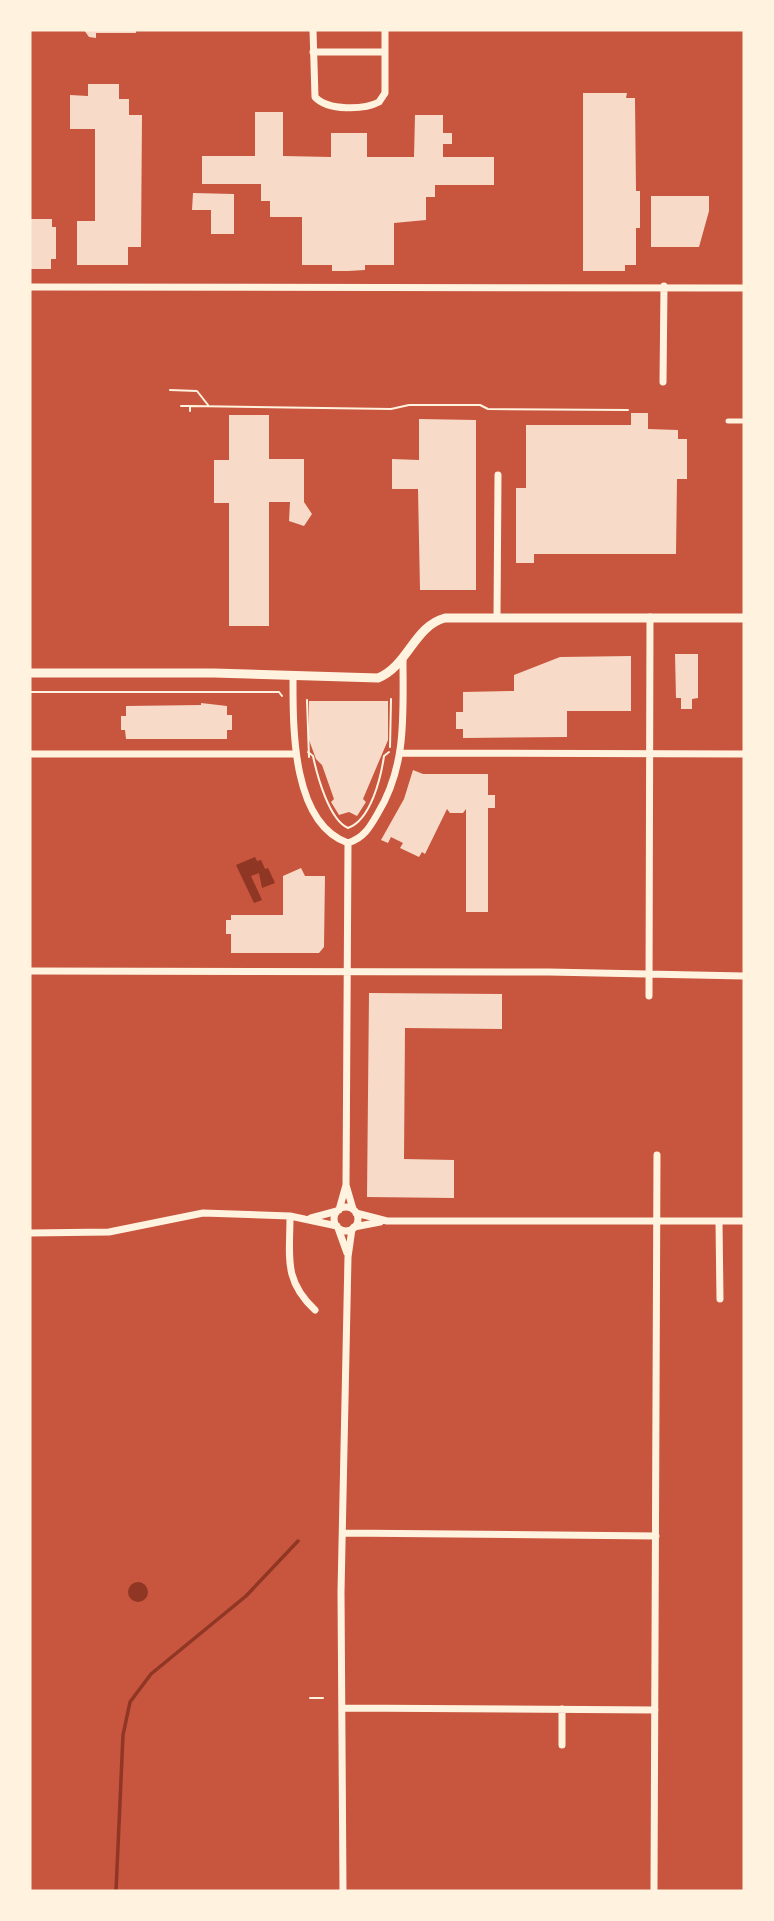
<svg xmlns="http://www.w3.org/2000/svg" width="774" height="1921" font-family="'Space Grotesk',sans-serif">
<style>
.water{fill:#8f3625}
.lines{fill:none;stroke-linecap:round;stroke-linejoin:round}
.stream{stroke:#8f3625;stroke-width:3.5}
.building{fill:#f7dbc8}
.path{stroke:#fff3e0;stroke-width:2}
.pedestrian{stroke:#fff3e0;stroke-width:5}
.minor{stroke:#fff3e0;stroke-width:7}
.tertiary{stroke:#fff3e0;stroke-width:9}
</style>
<rect width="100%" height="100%" fill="#c8553d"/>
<path class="water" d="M 255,857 L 257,861 L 261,860 L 265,869 L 268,868 L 275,883 L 262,888 L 259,873 L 251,876 L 262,900 L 254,903 L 236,865 Z
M128 1592a10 10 0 1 1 20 0a10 10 0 1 1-20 0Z"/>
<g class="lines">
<path class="stream" d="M 116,1891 L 123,1735 L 130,1702 L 151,1674 L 246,1596 L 298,1541"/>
</g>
<path class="building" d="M 84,30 L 136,30 L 136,33 L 96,33 L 96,38 L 89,37 Z
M 88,84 L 119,84 L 119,99 L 129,99 L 129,115 L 142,115 L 141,247 L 128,247 L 128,265 L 77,265 L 77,221 L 95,221 L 95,129 L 70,129 L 70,95 L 88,96 Z
M 583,93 L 627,93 L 626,98 L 635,98 L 636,191 L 640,191 L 640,228 L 636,228 L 636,265 L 625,265 L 625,271 L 583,271 Z
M 255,112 L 283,112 L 283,156 L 331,157 L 331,133 L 367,133 L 367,157 L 414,157 L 415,115 L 443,115 L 443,133 L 452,133 L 452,144 L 443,144 L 443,157 L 494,157 L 494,185 L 435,185 L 435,197 L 426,197 L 426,220 L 394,223 L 394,265 L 365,265 L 365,270 L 348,271 L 332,271 L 332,265 L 302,265 L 302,217 L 270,217 L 270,201 L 261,201 L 261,184 L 202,184 L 202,156 L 255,156 Z
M 193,193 L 234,194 L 234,234 L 211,234 L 211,210 L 192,210 Z
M 651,196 L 709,196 L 709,211 L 699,247 L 651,247 Z
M 30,219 L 52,219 L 52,227 L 56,227 L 56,259 L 51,259 L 51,269 L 30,269 Z
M 631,413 L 648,413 L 648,429 L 678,430 L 678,439 L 687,439 L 687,479 L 677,479 L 676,554 L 534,554 L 534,563 L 516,563 L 516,488 L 526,488 L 526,425 L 631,425 Z
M 229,415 L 269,415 L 269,459 L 304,459 L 304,502 L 312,514 L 304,526 L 289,521 L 290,502 L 269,502 L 269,626 L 229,626 L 229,503 L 214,503 L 214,460 L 229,460 Z
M 419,419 L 476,420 L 476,590 L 420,590 L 418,489 L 392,489 L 392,459 L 419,460 Z
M 675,654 L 698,654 L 698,698 L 692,699 L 692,709 L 681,709 L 681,698 L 676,698 Z
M 631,656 L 631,711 L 567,711 L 567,737 L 463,738 L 463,729 L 456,729 L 456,712 L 463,712 L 463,692 L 514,691 L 514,675 L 560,657 Z
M 309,701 L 388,701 L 388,740 L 363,799 L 366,802 L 357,816 L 349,812 L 339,815 L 331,802 L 334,799 L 322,765 L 316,759 L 309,740 Z
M 201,703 L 227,706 L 227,715 L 232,715 L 232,730 L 227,730 L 227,739 L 126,739 L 125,730 L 121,730 L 121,716 L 126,716 L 126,706 L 201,705 Z
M 413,770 L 423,774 L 488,774 L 488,795 L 495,795 L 495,808 L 488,808 L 488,912 L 466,912 L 466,809 L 463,813 L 450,813 L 447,809 L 425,854 L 422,852 L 419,857 L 400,848 L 403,843 L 391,837 L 388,843 L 381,840 L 404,799 Z
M 301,868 L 305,876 L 325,876 L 324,947 L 319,953 L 231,953 L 231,934 L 226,934 L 226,920 L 231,920 L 231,915 L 283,915 L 283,876 Z
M 369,993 L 502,994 L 502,1029 L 405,1028 L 404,1159 L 454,1160 L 454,1198 L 367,1197 Z"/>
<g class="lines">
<path class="path" d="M 170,390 L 197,391 L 208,405
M 181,406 L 189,406
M 190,411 L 190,406 L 391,409 L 409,405 L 480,405 L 488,409 L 628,410
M 30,692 L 279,692 L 282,696
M 307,700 L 309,757
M 390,747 L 391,699
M 308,752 L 313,756 C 317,775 329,820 348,828 C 371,820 381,777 384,756 L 389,752
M 310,1698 L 323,1698"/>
<path class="pedestrian" d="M 728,421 L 744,421"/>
<path class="minor" d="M 313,30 L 315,97 C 328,111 364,110 379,102 L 385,93 L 385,30
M 313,52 L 385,52
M 30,287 L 744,288
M 663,382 L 664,286
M 497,617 L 498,475
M 293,676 C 293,725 291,823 348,843 C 364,838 370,827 378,813 C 407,765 403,714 403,660
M 402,753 L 744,754
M 30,754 L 296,754
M 30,971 L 549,972 L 744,976
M 649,996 L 650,617
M 346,1185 L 353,1209
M334 1219a12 12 0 1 1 24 0a12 12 0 1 1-24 0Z
M 339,1210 L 346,1185 L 348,843
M 356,1213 L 387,1221 L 744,1221
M 290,1216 C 290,1257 283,1280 315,1310
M 311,1218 L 337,1211
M 719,1222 L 720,1299
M 354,1227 L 380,1222
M 338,1228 L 347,1253
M 30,1233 L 109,1232 L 203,1213 L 290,1216 L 337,1226
M 343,1533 L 656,1536
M 343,1708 L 655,1710
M 562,1709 L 562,1745
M 343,1891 L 341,1592 L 348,1257 L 352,1229
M 654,1891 L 657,1155"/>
<path class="tertiary" d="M 30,673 L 214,673 L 378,678 C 408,666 414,626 445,618 L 744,618"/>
</g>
<rect width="774" height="1921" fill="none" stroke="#fff3e0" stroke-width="63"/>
</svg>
